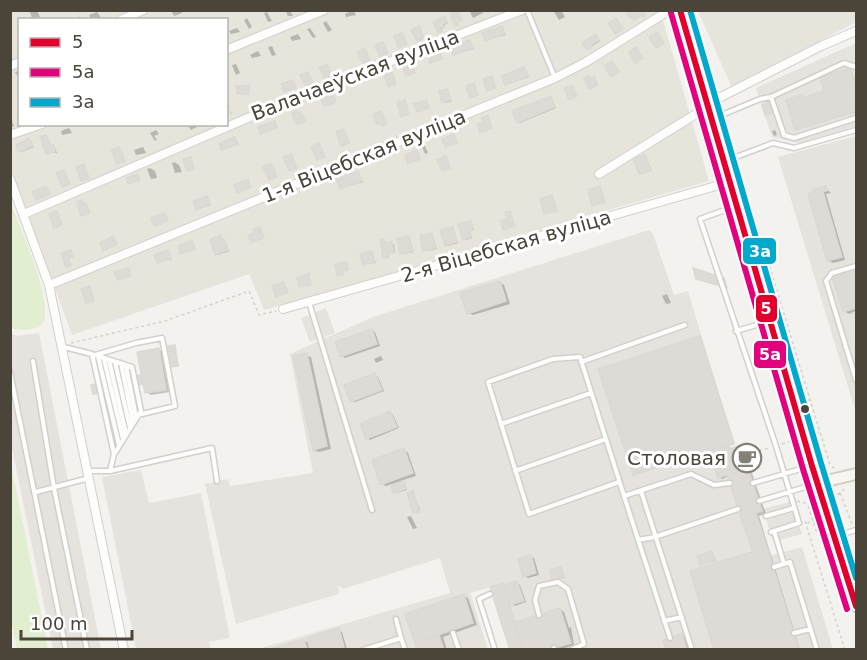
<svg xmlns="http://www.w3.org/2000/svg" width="867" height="660" font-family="'DejaVu Sans',sans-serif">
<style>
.residential{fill:#e7e4dc;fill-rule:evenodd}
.industrial{fill:#e6e2de}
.green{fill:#e1eecf}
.parking{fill:#e6e3df}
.shadow{fill:#0003}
.building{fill:#dedbd6;stroke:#dcd9d4;stroke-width:1.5}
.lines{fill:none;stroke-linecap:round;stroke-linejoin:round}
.lane-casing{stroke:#d2d0cb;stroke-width:7}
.street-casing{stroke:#d2d0cb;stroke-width:10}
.secondary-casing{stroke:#d3cfc5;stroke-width:14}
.path{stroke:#d3d2cc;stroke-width:1.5;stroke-dasharray:3 3;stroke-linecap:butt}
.lane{stroke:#fdfdfc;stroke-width:4}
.street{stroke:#fdfdfc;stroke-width:8}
.secondary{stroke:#f7f6f1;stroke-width:10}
.bus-1-casing{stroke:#fff;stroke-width:10}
.bus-2-casing{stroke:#fff;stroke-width:10}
.bus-3-casing{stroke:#fff;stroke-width:10}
.bus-1{stroke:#e4002b;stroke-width:6}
.bus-2{stroke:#e5007d;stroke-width:6}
.bus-3{stroke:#00a9ce;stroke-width:6}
.bus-dot{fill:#4b4439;stroke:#fff;stroke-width:2}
.labels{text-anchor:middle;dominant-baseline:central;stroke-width:6;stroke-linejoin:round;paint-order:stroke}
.street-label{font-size:20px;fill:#4b4439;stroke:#fff}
.poi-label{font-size:20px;fill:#4b4439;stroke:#fff;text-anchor:end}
.line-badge{stroke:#fff;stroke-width:2}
.badge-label{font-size:16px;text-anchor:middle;font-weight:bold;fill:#fff}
</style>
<rect width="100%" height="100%" fill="#f4f2ee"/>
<path class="residential" d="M 660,10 L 709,181 L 264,310 L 249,274 L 72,335 L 11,169 L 11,11 ZM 20,20 L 226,20 L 226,124 L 20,124 Z
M 698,11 L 856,11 L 856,22 L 732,88 Z"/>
<path class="industrial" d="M 856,43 L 856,126 L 798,143 L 772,137 L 756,88 Z
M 856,136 L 856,413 L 778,157 Z
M 649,230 L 653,234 L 674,295 L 688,291 L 734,443 L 729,445 L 730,448 L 747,443 L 754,466 L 748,469 L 762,511 L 757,514 L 770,556 L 802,547 L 833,649 L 510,649 L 490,587 L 470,593 L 488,649 L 258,649 L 450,593 L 440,558 L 343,589 L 338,585 L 339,594 L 236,624 L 205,484 L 228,479 L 230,486 L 313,473 L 290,354 L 373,317 Z"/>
<path class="green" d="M 11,203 C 21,232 51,294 44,322 C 35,331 23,331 11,328 Z
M 11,464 L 48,649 L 17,649 L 10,613 Z"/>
<path class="parking" d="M 326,308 L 335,333 L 310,342 L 301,318 Z
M 10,333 L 17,336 L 39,333 L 101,649 L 53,649 L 11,443 Z
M 141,470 L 149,503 L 201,493 L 230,638 L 209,642 L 210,649 L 136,649 L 102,477 Z
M 792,501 L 802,534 L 773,542 L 763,509 Z"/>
<path class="shadow" d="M 29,10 L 37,10 L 40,17 L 32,18 Z
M 171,10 L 181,10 L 182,13 L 174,16 Z
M 285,10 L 290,10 L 293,16 L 288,16 Z
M 353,10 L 356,15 L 346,17 L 345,14 Z
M 469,10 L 481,10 L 483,13 L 473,18 Z
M 553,10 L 561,10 L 565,17 L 559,20 Z
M 97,12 L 102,19 L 91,20 L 89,15 Z
M 267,12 L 272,21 L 268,22 L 264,13 Z
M 247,18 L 252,27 L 249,29 L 244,20 Z
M 445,18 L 448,23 L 444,25 L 445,27 L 441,29 L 441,33 L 435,22 Z
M 326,21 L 332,30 L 328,32 L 323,23 Z
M 237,28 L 240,32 L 231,34 L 229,31 Z
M 310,28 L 316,37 L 313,38 L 307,29 Z
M 502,28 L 506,35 L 486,40 Z
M 298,34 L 301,39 L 292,41 L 290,37 Z
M 597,37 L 600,41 L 589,48 L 587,47 Z
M 470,41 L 474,49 L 454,54 Z
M 272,46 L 276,55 L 272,56 L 268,47 Z
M 258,51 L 261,56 L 252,58 L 250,55 Z
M 236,64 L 240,73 L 236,75 L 232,65 Z
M 524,69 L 529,77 L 506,84 Z
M 850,69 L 856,81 L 856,112 L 797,129 L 802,96 L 804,99 L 826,92 Z
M 20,71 L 20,80 L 15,72 Z
M 447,90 L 452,101 L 446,103 L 444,102 Z
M 551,97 L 556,108 L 520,123 L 518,122 Z
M 10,115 L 14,126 L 10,128 Z
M 187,124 L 196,124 L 197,127 L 191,130 Z
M 69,128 L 72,133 L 62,135 L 61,131 Z
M 156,130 L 159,134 L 154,136 L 157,140 L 155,141 L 150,133 Z
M 775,130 L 777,135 L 774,136 L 772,131 Z
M 46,136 L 52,147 L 55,148 L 57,153 L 48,153 Z
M 29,140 L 34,147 L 22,152 L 21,151 L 18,145 Z
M 425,146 L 428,153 L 425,154 L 422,147 Z
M 143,147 L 146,153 L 136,155 L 134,150 Z
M 645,156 L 652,170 L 642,174 L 640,173 Z
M 174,162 L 179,165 L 182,172 L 175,173 L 172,163 Z
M 150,168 L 155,171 L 157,178 L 151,179 L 147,169 Z
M 358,173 L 363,182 L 341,188 Z
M 826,188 L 831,193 L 826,194 L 845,260 L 833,263 L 828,260 L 810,195 Z
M 207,198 L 211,205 L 198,209 Z
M 471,222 L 474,230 L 470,231 L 472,238 L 466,240 L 464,239 Z
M 453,229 L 458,243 L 448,246 L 446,245 Z
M 432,234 L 437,249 L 426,251 L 424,250 Z
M 409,237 L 414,252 L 403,254 L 402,253 Z
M 220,238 L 226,242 L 229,251 L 218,255 L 217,254 Z
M 384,240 L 386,244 L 394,244 L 395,253 L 388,254 L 389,258 L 385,257 Z
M 168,251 L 172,259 L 158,262 Z
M 372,253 L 376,263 L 364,264 Z
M 856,272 L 856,311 L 849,314 L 844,311 L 834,278 Z
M 499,282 L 504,285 L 510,304 L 473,315 L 468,313 Z
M 667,294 L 671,303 L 666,304 L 662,296 Z
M 372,330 L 375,332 L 380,346 L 345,358 L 342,356 Z
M 699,338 L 735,444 L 728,446 L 732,450 L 746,445 L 750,447 L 756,468 L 748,470 L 752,473 L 766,514 L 759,516 L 800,650 L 716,650 L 754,553 L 729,476 L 722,479 L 719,477 L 711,452 L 634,474 Z
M 174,347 L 179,366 L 175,367 L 173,366 Z
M 158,349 L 163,352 L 170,392 L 151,395 L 146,392 L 145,383 L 95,393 L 141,376 L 144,378 Z
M 306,355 L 311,357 L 331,449 L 319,452 L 314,450 Z
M 381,356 L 383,360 L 376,363 L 374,359 Z
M 375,375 L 378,377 L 384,391 L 355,402 L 352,401 Z
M 390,413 L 393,415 L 399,428 L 370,440 L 367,438 Z
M 404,450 L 408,453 L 416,476 L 400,481 L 405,484 L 407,490 L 396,493 L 392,484 L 386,486 L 382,484 Z
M 413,493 L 420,510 L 414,512 Z
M 411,516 L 417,528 L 413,529 L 407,517 Z
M 712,552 L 716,561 L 701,564 Z
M 531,557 L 534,558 L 539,575 L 528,578 L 525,576 Z
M 561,569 L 565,578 L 554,579 Z
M 517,583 L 520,585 L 526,602 L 515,606 L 508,602 L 515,624 L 560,609 L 564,612 L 569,628 L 571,627 L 574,645 L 560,650 L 512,650 L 503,587 Z
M 464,596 L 468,598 L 477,625 L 443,637 L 447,650 L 418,650 L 407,615 Z
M 339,630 L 342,632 L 347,649 L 272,650 L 304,640 L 310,644 Z
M 682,635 L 686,638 L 690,650 L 667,650 Z"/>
<path class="building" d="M 632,10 L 643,10 L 646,15 L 643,17 L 641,15 L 634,20 L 626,14 Z
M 458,11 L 462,20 L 457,23 L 458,25 L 455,26 L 450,14 Z
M 445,16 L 447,22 L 443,24 L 444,27 L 440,28 L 442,31 L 438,33 L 433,22 Z
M 616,18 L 623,29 L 615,34 L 608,23 Z
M 419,26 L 424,38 L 417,41 L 411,30 Z
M 502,26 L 505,34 L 485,41 L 482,33 Z
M 657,32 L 664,43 L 656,48 L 649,37 Z
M 402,33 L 407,44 L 399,48 L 394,36 Z
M 596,34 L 599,40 L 590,46 L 591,48 L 586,49 L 582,43 Z
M 470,40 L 473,48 L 453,55 L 450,47 Z
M 383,42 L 388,53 L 380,57 L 375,45 Z
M 636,47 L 643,58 L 635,63 L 629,52 Z
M 365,48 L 370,60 L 363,63 L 357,52 Z
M 439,51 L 442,59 L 430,63 L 427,55 Z
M 411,61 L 415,73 L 406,76 L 402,64 Z
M 612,61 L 619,72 L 611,77 L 604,66 Z
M 327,64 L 332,76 L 325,79 L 319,68 Z
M 524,67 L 528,76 L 505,85 L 501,76 Z
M 850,68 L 854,80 L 856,79 L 856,111 L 795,130 L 786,100 L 802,95 L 803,98 L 824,91 L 820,77 Z
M 308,72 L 313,83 L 306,87 L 300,75 Z
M 392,72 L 396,84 L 388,87 L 384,75 Z
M 492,76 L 496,88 L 487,91 L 483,79 Z
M 588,76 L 589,79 L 594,76 L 598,85 L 589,89 L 584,78 Z
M 293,80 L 296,88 L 284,92 L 281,84 Z
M 474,83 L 478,95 L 470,98 L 466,86 Z
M 249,85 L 249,94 L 237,94 L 236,86 Z
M 572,85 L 577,96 L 569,100 L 564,88 Z
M 447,89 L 451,100 L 442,103 L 439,91 Z
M 333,94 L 336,102 L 324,106 L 321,98 Z
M 551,96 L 555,107 L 517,123 L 512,111 Z
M 405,100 L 409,114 L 401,117 L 397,102 Z
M 426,100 L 429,108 L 417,112 L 414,104 Z
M 771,102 L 774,112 L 765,115 L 762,105 Z
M 297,111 L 298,113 L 301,112 L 305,121 L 297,125 L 292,113 Z
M 381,111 L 387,124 L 382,126 L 381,123 L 377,125 L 373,114 Z
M 488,116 L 492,128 L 480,133 L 477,124 L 484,122 L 482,118 Z
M 275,121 L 277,128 L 260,134 L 258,127 Z
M 344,129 L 349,143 L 341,146 L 336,132 Z
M 454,134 L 457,143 L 445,147 L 442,139 Z
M 46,135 L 51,145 L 54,145 L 55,152 L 46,154 L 40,136 Z
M 235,137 L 238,144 L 221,150 L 219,143 Z
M 29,138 L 33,146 L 19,152 L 16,145 Z
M 319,143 L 325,157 L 317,160 L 311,147 Z
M 119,147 L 125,161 L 117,164 L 111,150 Z
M 417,150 L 420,159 L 408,164 L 405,155 Z
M 291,154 L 297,168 L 289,171 L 283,157 Z
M 645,155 L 651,170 L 639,174 L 633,159 Z
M 446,156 L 450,168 L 442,171 L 437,160 Z
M 191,157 L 194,169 L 187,171 L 183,159 Z
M 271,163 L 277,177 L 269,180 L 263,167 Z
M 84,164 L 89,178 L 81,181 L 76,167 Z
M 64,170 L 70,184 L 62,187 L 56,173 Z
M 358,171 L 362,181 L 340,189 L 336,179 Z
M 138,174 L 140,180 L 128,184 L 126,178 Z
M 248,179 L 251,187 L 237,193 L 234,185 Z
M 46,186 L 50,194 L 36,200 L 32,192 Z
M 600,186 L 605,202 L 592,206 L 588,190 Z
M 826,186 L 828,190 L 823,192 L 842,257 L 827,261 L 808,194 L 813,193 L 812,190 Z
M 552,195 L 557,211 L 544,214 L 540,199 Z
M 207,196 L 210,204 L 196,210 L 193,202 Z
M 82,200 L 83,205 L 86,203 L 90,213 L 81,216 L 77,202 Z
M 57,211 L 62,225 L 54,228 L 49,214 Z
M 510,211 L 515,226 L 503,230 L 500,221 L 507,219 L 505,212 Z
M 165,213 L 168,221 L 154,226 L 151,218 Z
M 471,221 L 473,230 L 469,231 L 471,237 L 463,240 L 458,224 Z
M 260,227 L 264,238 L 251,242 L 248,235 L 254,233 L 253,229 Z
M 453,227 L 457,242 L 445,246 L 440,230 Z
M 432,233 L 436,248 L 423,251 L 420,235 Z
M 220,235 L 222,240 L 224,239 L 228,250 L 215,255 L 210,240 Z
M 113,236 L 117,244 L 103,251 L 100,243 Z
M 409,236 L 413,251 L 400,254 L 397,238 Z
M 380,239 L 384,239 L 385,243 L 392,241 L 394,253 L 387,254 L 388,258 L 383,258 Z
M 192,240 L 195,249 L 181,254 L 178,246 Z
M 71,250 L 73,257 L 69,258 L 71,266 L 66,267 L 61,253 Z
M 168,250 L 171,258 L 157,263 L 154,255 Z
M 372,251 L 375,262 L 363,265 L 360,254 Z
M 347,262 L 348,270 L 342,271 L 343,275 L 337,276 L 335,264 Z
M 129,268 L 131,276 L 117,280 L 114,272 Z
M 693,268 L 724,278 L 727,288 L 696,279 Z
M 856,270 L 856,308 L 843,312 L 832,277 Z
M 309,273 L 311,285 L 299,287 L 297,278 Z
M 500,281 L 506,301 L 467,314 L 460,293 Z
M 283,282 L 288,292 L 276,297 L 272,286 Z
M 90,286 L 94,301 L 86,303 L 81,289 Z
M 372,329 L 377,344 L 340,357 L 335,342 Z
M 700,336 L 734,443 L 633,475 L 598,369 Z
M 175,345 L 178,366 L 172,367 L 168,346 Z
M 159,348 L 166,390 L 145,393 L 137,352 Z
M 307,353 L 327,446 L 313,450 L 293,356 Z
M 375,373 L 382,390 L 350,402 L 344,385 Z
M 141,375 L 143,384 L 93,394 L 91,385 Z
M 390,411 L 397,427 L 366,439 L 360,424 Z
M 747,443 L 754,466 L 718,478 L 709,451 L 729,445 L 730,449 Z
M 404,448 L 413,473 L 380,485 L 372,460 Z
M 748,469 L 762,511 L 741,518 L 727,475 Z
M 403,481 L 406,489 L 393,493 L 391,485 Z
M 413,491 L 419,512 L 413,513 L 407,493 Z
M 756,513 L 767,547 L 753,552 L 741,518 Z
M 767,547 L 799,650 L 714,650 L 690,571 Z
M 712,551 L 715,560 L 700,565 L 697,556 Z
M 531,555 L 536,573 L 523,577 L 518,559 Z
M 561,567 L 564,577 L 552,580 L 550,570 Z
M 517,581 L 524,601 L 510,605 L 504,585 Z
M 503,583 L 523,650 L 510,650 L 490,587 Z
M 464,594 L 473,623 L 415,643 L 405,614 Z
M 560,608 L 571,643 L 548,650 L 524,650 L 516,622 Z
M 339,628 L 344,647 L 337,650 L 310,650 L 307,638 Z
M 682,634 L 687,650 L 666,650 L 663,640 Z
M 439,635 L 444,650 L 417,650 L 415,643 Z
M 304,639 L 307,650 L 267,650 Z"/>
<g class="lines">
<g class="lane-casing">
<path id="lane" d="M 527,10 L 555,78
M 771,97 L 784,135 L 794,138 L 856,118
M 712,119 L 760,99 L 771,97 L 844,63 L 856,67
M 723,153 L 736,157 L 773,143 L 794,148 L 856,130
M 736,206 L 700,219 L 776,446 L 799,523 L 771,532
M 856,266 L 832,273 L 826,281 L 856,380
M 309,302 L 372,510
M 736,331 L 767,322
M 64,347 L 92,354 L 114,454 L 110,471
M 95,355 L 136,343 L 162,338 L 175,406 L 138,415
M 95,355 L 132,367 L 141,411 L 115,453
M 98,356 L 119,445
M 104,359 L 123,439
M 109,360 L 126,434
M 33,361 L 54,488 L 87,650
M 115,362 L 130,428
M 581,362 L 685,325
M 121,363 L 133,423
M 126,366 L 136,417
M 10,372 L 66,650
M 501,424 L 591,393
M 88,471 L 110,471 L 212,448 L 217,481
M 515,471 L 606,439
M 619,482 L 529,514 L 488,382 L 553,359 L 580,357 L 624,496 L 691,474 L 714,485 L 730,483
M 753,483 L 811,466
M 641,491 L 692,650
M 36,492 L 89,478
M 624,496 L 670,638
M 759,501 L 815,484
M 766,516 L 794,508
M 774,531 L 784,564
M 836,536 L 856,530
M 638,540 L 655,537 L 738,509
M 774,567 L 790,562 L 817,650
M 490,594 L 479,599 L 495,650
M 539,615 L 535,600 L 539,586 L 558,582 L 568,589 L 584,644 L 571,650
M 396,619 L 401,638
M 664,621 L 682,617
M 453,633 L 459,650
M 794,633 L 811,629
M 554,648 L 554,650
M 363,650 L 401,638 L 405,650"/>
</g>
<g class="street-casing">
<path id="street" d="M 121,20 L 143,10
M 226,50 L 324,10
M 10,66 L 20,62
M 706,99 L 719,98 L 821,46 L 856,31
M 10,135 L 42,124
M 599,174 L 696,114 L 709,109
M 10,179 L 49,285 L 124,650
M 24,214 L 266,110 L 522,10
M 49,285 L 555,78 L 586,62 L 670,10
M 283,309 L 730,182"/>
</g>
<g class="secondary-casing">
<path id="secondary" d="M 680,10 L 812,466 L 856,606
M 818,483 L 856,474"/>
</g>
<path class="path" d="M 77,10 L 81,20
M 671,17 L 695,105
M 695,26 L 716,89
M 226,100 L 232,116
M 726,119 L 734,149
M 698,122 L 714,178
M 738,163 L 830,465 L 835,469
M 71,343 L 165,321 L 249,291 L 259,315 L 276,311
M 810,400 L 805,401 L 814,434 L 819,432
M 782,444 L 794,440
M 760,464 L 755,451 L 770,448
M 840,493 L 853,526
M 832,497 L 840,493 L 845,488
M 797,501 L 809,504
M 808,506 L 817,533
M 805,521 L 845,650
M 807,523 L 819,520"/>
<use href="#lane" class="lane"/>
<use href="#street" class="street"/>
<use href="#secondary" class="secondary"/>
<g class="bus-1-casing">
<path id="bus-1" d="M 680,10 L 812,466 L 856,606"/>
</g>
<g class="bus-2-casing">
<path id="bus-2" d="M 671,13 L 803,469 L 847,609"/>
</g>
<g class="bus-3-casing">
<path id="bus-3" d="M 690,10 L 821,463 L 856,578"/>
</g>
<use href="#bus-1" class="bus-1"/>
<use href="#bus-2" class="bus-2"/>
<use href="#bus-3" class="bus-3"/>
</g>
<defs>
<g id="cafe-ring" transform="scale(1.5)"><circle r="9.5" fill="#fff" stroke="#868178" stroke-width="1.5"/><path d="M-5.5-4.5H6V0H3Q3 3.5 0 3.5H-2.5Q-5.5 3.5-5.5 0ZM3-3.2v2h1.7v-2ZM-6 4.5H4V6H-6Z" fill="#868178"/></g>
</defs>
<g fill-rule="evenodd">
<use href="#cafe-ring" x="747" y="458"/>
</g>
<circle class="bus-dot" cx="805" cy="409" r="5"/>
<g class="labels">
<g class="street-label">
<text transform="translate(355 75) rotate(-21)">Валачаеўская вуліца</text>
<text transform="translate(364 156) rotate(-22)">1-я Віцебская вуліца</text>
<text transform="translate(506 246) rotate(-16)">2-я Віцебская вуліца</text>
</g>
<g class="poi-label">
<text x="726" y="458">Столовая</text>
</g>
</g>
<g class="line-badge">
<rect x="742" y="237" width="35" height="28" rx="6" fill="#00a9ce"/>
<rect x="755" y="294" width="23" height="29" rx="6" fill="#e4002b"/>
<rect x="753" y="340" width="34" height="29" rx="6" fill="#e5007d"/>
</g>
<g class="badge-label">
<text x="760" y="257">3а</text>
<text x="766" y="314">5</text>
<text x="770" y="360">5а</text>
</g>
<rect width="867" height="660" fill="none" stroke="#4b4439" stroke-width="24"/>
<rect x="18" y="18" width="210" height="108" fill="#ffffff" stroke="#b7b4b0" stroke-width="1.5"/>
<rect x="30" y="38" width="30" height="9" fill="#e4002b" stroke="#b7b4b0" stroke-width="1.5"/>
<text x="72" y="48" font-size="18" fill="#4b4439">5</text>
<rect x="30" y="68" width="30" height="9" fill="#e5007d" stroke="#b7b4b0" stroke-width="1.5"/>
<text x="72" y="78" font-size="18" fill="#4b4439">5а</text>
<rect x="30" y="98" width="30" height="9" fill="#00a9ce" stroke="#b7b4b0" stroke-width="1.5"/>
<text x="72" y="108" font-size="18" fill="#4b4439">3а</text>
<path d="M21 630v9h111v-9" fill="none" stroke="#4b4439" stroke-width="3"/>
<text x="30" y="630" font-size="18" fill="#4b4439" stroke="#ffffff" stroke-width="4.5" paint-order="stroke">100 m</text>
</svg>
